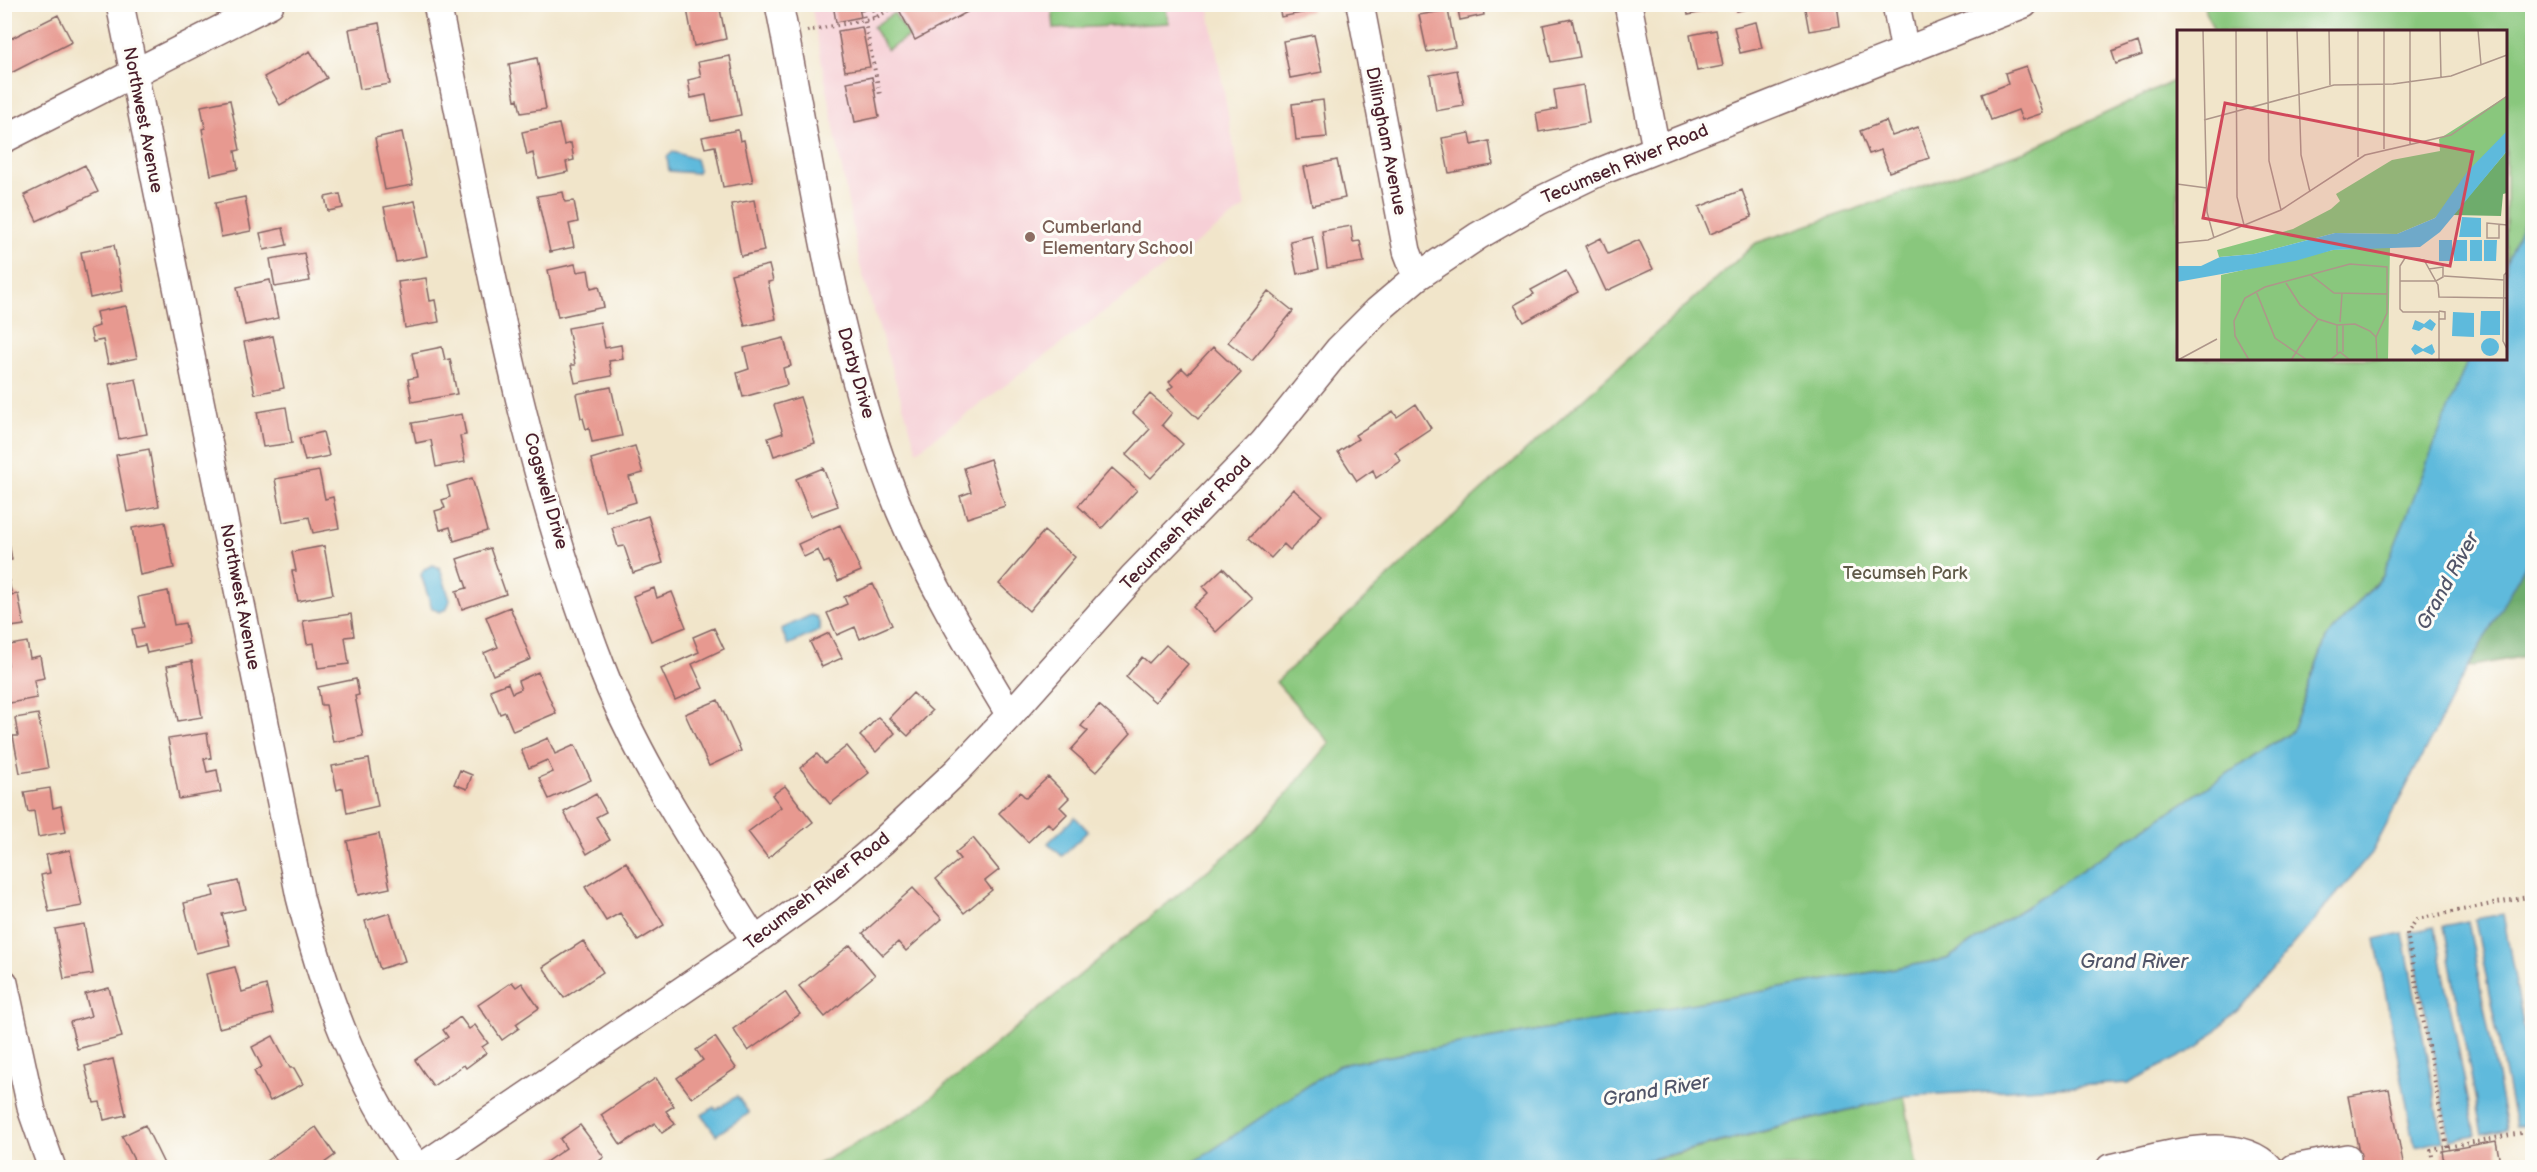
<svg xmlns="http://www.w3.org/2000/svg" width="2537" height="1172" font-family="'Balsamiq Sans',sans-serif">
<style>
.built{fill:#f6cfd6}
.green{fill:#89c77d;stroke:#6a7354;stroke-width:1.5}
.forest{fill:#6eac6c;stroke:#5c664c;stroke-width:1.5}
.water{fill:#5ebadc;stroke:#546c84;stroke-width:1.5}
.building{fill:#e79990}
.lines{fill:none;stroke-linecap:round;stroke-linejoin:round}
.minor-casing{stroke:#846463;stroke-width:30}
.path{stroke:#846463;stroke-width:4;stroke-dasharray:1.5 4.5;stroke-linecap:butt}
.minor{stroke:#fff;stroke-width:27}
.education-dot{fill:#8d6e63;stroke:#fdfcf7;stroke-width:2}
.labels{text-anchor:middle;dominant-baseline:central;stroke-width:6;stroke-linejoin:round;paint-order:stroke}
.street-label{font-size:18px;fill:#4a1f2b;stroke:#fdfcf7}
.education-label{font-size:18px;fill:#785e54;stroke:#fdfcf7;text-anchor:start}
.park-label{font-size:18px;fill:#605a48;stroke:#fdfcf7}
.water-label{font-size:20px;font-style:italic;fill:#515569;stroke:#fdfcf7}
.inset-road{fill:none;stroke:#ae968a;stroke-width:1.5}
.view{fill:#d1495b;fill-opacity:0.15;stroke:#d1495b;stroke-width:3}
.inset-edge{fill:none;stroke:#4a1f2b;stroke-width:3}
</style>
<rect width="100%" height="100%" fill="#fdfcf7"/>
<filter id="ink" filterUnits="userSpaceOnUse"><feTurbulence type="fractalNoise" baseFrequency=".0167" numOctaves="2"/><feDisplacementMap in="SourceGraphic" scale="12" xChannelSelector="R" yChannelSelector="G"/><feConvolveMatrix kernelMatrix="1 2 1 2 8 2 1 2 1" color-interpolation-filters="sRGB"/></filter>
<filter id="wash" filterUnits="userSpaceOnUse"><feTurbulence type="fractalNoise" baseFrequency=".008" numOctaves="4" result="noise"/><feDisplacementMap in="SourceGraphic" scale="24" xChannelSelector="R" yChannelSelector="G"/><feGaussianBlur stdDeviation="1.35" result="paint"/><feColorMatrix in="noise" values="0 0 0 0 0 0 0 0 0 0 0 0 0 0 0 0 0 1.4 0 .05"/><feComposite in="paint" operator="in"/></filter>
<g filter="url(#wash)">
<rect width="100%" height="100%" fill="#f1e5ca"/>
<path class="built" d="M 811,5 L 1208,5 L 1245,207 L 917,451 L 860,266 Z"/>
<path class="green" d="M 1052,5 L 1165,5 L 1169,23 L 1054,29 Z
M 2203,5 L 2532,5 L 2532,261 L 2506,318 L 2506,32 L 2214,31 Z
M 894,13 L 909,36 L 887,50 L 873,27 Z
M 2178,79 L 2178,358 L 2486,359 L 2383,575 L 2326,639 L 2292,731 L 1947,959 L 1339,1065 L 1187,1167 L 811,1168 L 913,1112 L 1253,833 L 1330,743 L 1276,682 L 1461,509 L 1756,243 L 2028,150 Z
M 1904,1096 L 1917,1167 L 1620,1168 Z"/>
<path class="forest" d="M 2532,553 L 2532,655 L 2468,667 Z"/>
<path class="water" d="M 673,152 L 696,159 L 699,169 L 696,173 L 669,171 L 667,157 Z
M 2532,200 L 2532,553 L 2468,667 L 2372,853 L 2240,1007 L 2199,1047 L 2128,1083 L 1904,1096 L 1620,1167 L 1187,1167 L 1339,1065 L 1947,959 L 2292,731 L 2326,639 L 2383,575 L 2468,359 L 2506,358 L 2506,263 Z
M 433,565 L 440,568 L 450,600 L 447,609 L 439,612 L 432,608 L 421,575 L 424,569 Z
M 811,615 L 817,617 L 820,625 L 819,631 L 788,645 L 781,629 Z
M 1075,817 L 1088,831 L 1062,856 L 1048,843 Z
M 2503,914 L 2532,1071 L 2532,1124 L 2515,1127 L 2475,919 Z
M 2468,921 L 2507,1129 L 2482,1134 L 2443,926 Z
M 2435,927 L 2475,1135 L 2450,1140 L 2410,932 Z
M 2403,933 L 2443,1141 L 2415,1147 L 2375,939 Z
M 737,1096 L 749,1113 L 716,1135 L 702,1115 L 714,1107 L 716,1110 Z"/>
<g id="blocks">
<path class="building" d="M 686,4 L 719,4 L 726,39 L 694,46 Z
M 833,4 L 858,4 L 861,17 L 836,22 Z
M 896,4 L 976,4 L 972,7 L 973,9 L 915,40 Z
M 1278,4 L 1311,4 L 1312,11 L 1281,17 Z
M 1457,4 L 1482,4 L 1484,15 L 1460,20 Z
M 1686,4 L 1717,4 L 1718,9 L 1688,15 Z
M 1736,4 L 1756,4 L 1756,7 L 1737,11 Z
M 1804,4 L 1837,4 L 1840,26 L 1809,31 Z
M 1448,10 L 1455,47 L 1427,52 L 1419,15 Z
M 58,15 L 72,42 L 11,73 L 4,60 L 4,42 Z
M 1572,19 L 1580,57 L 1551,62 L 1543,25 Z
M 1756,22 L 1762,48 L 1740,53 L 1734,27 Z
M 379,23 L 390,84 L 360,89 L 349,29 Z
M 862,27 L 870,67 L 845,71 L 838,31 Z
M 1716,30 L 1723,66 L 1697,71 L 1690,35 Z
M 1314,35 L 1322,72 L 1290,78 L 1283,41 Z
M 2138,42 L 2142,55 L 2116,64 L 2112,52 Z
M 310,51 L 327,78 L 280,105 L 264,77 Z
M 730,56 L 741,115 L 711,121 L 706,95 L 691,98 L 688,80 L 701,77 L 698,62 Z
M 537,58 L 546,109 L 521,113 L 518,99 L 515,100 L 509,64 Z
M 2026,66 L 2043,113 L 2022,120 L 2018,110 L 1991,120 L 1982,94 L 2008,84 L 2005,73 Z
M 1457,70 L 1464,106 L 1436,111 L 1430,75 Z
M 872,77 L 879,117 L 855,122 L 847,82 Z
M 1583,85 L 1589,123 L 1539,132 L 1536,113 L 1557,109 L 1554,90 Z
M 230,100 L 240,150 L 235,151 L 238,169 L 211,175 L 202,129 L 205,128 L 201,106 Z
M 1323,100 L 1327,137 L 1296,140 L 1292,104 Z
M 1886,121 L 1892,136 L 1918,127 L 1929,158 L 1889,172 L 1881,150 L 1869,154 L 1860,131 Z
M 559,124 L 564,145 L 571,143 L 574,160 L 566,162 L 568,172 L 538,178 L 533,153 L 527,155 L 522,132 Z
M 738,130 L 740,141 L 744,140 L 753,182 L 723,187 L 715,146 L 705,148 L 702,137 Z
M 402,132 L 413,185 L 385,190 L 375,138 Z
M 1470,133 L 1472,145 L 1489,141 L 1493,165 L 1449,173 L 1442,138 Z
M 1337,160 L 1345,198 L 1312,205 L 1304,167 Z
M 85,165 L 98,192 L 37,221 L 24,195 Z
M 1742,190 L 1752,217 L 1710,234 L 1699,207 Z
M 563,192 L 565,202 L 574,201 L 578,222 L 569,224 L 574,247 L 550,252 L 537,196 Z
M 340,194 L 343,208 L 328,211 L 325,197 Z
M 245,197 L 251,231 L 221,237 L 215,203 Z
M 754,200 L 764,251 L 741,256 L 731,204 Z
M 415,201 L 427,256 L 396,262 L 384,207 Z
M 1351,226 L 1353,242 L 1360,241 L 1364,262 L 1327,268 L 1322,231 Z
M 283,228 L 287,245 L 264,250 L 260,233 Z
M 1312,236 L 1319,269 L 1297,274 L 1290,241 Z
M 1601,238 L 1608,254 L 1639,240 L 1653,269 L 1606,291 L 1585,246 Z
M 114,245 L 123,291 L 90,298 L 81,252 Z
M 304,253 L 310,281 L 275,287 L 270,259 Z
M 575,264 L 577,272 L 588,270 L 591,288 L 599,286 L 604,307 L 558,317 L 548,270 Z
M 769,265 L 773,281 L 768,282 L 776,319 L 745,326 L 731,274 Z
M 1566,271 L 1578,292 L 1524,322 L 1514,305 L 1534,294 L 1531,290 Z
M 426,278 L 430,301 L 435,300 L 439,322 L 405,328 L 398,282 Z
M 270,280 L 278,318 L 245,325 L 237,287 Z
M 1268,291 L 1293,311 L 1252,361 L 1228,342 Z
M 126,306 L 137,358 L 108,364 L 103,340 L 93,342 L 90,329 L 99,326 L 96,312 Z
M 600,322 L 605,348 L 621,345 L 623,359 L 609,361 L 612,376 L 575,383 L 571,365 L 575,365 L 568,328 Z
M 273,336 L 284,388 L 255,394 L 244,342 Z
M 784,338 L 791,366 L 783,368 L 787,385 L 743,397 L 737,373 L 749,369 L 744,348 Z
M 442,347 L 445,360 L 450,359 L 457,394 L 412,402 L 408,379 L 417,377 L 412,353 Z
M 1213,347 L 1241,373 L 1198,419 L 1168,390 L 1173,386 L 1169,382 L 1182,368 L 1188,374 Z
M 136,379 L 147,434 L 119,439 L 109,384 Z
M 611,387 L 622,436 L 592,442 L 589,428 L 586,429 L 583,418 L 581,418 L 576,394 Z
M 1150,394 L 1172,413 L 1162,425 L 1183,444 L 1151,478 L 1126,455 L 1150,429 L 1133,413 Z
M 800,397 L 815,443 L 774,456 L 768,438 L 783,433 L 774,405 Z
M 1416,404 L 1431,428 L 1395,452 L 1401,461 L 1376,478 L 1373,470 L 1357,481 L 1338,452 L 1358,439 L 1355,435 L 1393,411 L 1397,417 Z
M 286,407 L 292,443 L 263,447 L 257,412 Z
M 462,414 L 466,435 L 460,436 L 465,462 L 436,467 L 431,440 L 416,443 L 412,423 Z
M 323,432 L 329,456 L 305,461 L 299,438 Z
M 635,446 L 643,473 L 629,477 L 636,502 L 605,511 L 591,459 Z
M 149,449 L 159,506 L 127,512 L 116,455 Z
M 990,459 L 1005,506 L 967,518 L 960,496 L 971,492 L 964,468 Z
M 823,468 L 838,506 L 810,516 L 796,479 Z
M 1112,468 L 1137,490 L 1102,528 L 1078,506 Z
M 319,471 L 325,499 L 333,497 L 339,528 L 313,533 L 309,517 L 283,522 L 275,479 Z
M 472,478 L 487,531 L 454,541 L 450,527 L 440,530 L 435,511 L 445,508 L 442,500 L 450,497 L 447,486 Z
M 1293,489 L 1322,515 L 1290,550 L 1284,544 L 1271,558 L 1249,538 Z
M 648,516 L 663,563 L 633,573 L 624,546 L 618,547 L 612,528 Z
M 165,522 L 174,568 L 140,575 L 132,528 Z
M 6,525 L 12,560 L 4,562 L 4,526 Z
M 840,525 L 861,571 L 838,581 L 829,561 L 824,563 L 818,550 L 804,557 L 798,544 Z
M 1044,531 L 1075,557 L 1029,611 L 999,584 Z
M 324,546 L 333,594 L 298,601 L 292,571 L 296,571 L 292,552 Z
M 490,548 L 506,594 L 462,609 L 456,591 L 467,588 L 457,559 Z
M 1223,568 L 1252,598 L 1216,632 L 1193,607 L 1208,593 L 1203,587 Z
M 8,577 L 12,595 L 18,594 L 24,625 L 4,628 L 4,578 Z
M 873,584 L 892,625 L 860,639 L 855,627 L 837,635 L 827,613 L 847,604 L 844,597 Z
M 654,588 L 657,598 L 672,592 L 686,627 L 651,641 L 633,596 Z
M 168,591 L 174,625 L 185,623 L 189,644 L 147,653 L 145,645 L 136,647 L 132,629 L 144,627 L 138,597 Z
M 510,607 L 531,659 L 493,675 L 484,653 L 498,647 L 486,617 Z
M 351,614 L 354,636 L 345,637 L 349,664 L 318,668 L 314,643 L 307,644 L 303,621 Z
M 714,628 L 724,649 L 692,664 L 703,688 L 675,700 L 661,669 L 699,652 L 693,637 Z
M 829,633 L 842,658 L 822,667 L 810,642 Z
M 27,642 L 30,658 L 40,656 L 44,678 L 34,680 L 37,698 L 4,704 L 4,666 L 8,665 L 4,646 Z
M 1166,645 L 1188,664 L 1155,702 L 1126,677 L 1142,657 L 1149,663 Z
M 192,661 L 202,717 L 178,721 L 167,666 Z
M 538,672 L 556,713 L 513,731 L 505,712 L 500,714 L 490,690 L 508,683 L 512,693 L 521,689 L 518,681 Z
M 356,679 L 359,695 L 355,696 L 363,736 L 333,742 L 326,705 L 321,705 L 318,687 Z
M 913,693 L 932,711 L 908,736 L 889,718 Z
M 718,700 L 741,751 L 709,766 L 685,714 Z
M 1099,705 L 1131,733 L 1096,772 L 1071,750 L 1088,731 L 1081,726 Z
M 38,714 L 48,768 L 20,773 L 13,736 L 18,736 L 15,718 Z
M 878,717 L 895,733 L 876,752 L 860,736 Z
M 207,733 L 211,758 L 204,759 L 207,772 L 217,770 L 221,792 L 179,799 L 168,739 Z
M 548,738 L 555,754 L 575,745 L 591,780 L 549,799 L 539,778 L 553,772 L 547,760 L 529,768 L 521,750 Z
M 847,746 L 869,773 L 830,804 L 800,768 L 817,754 L 825,763 Z
M 369,759 L 378,806 L 347,813 L 343,788 L 337,790 L 332,766 Z
M 460,770 L 472,775 L 467,789 L 454,784 Z
M 1048,777 L 1069,798 L 1060,807 L 1067,814 L 1053,828 L 1048,823 L 1028,842 L 999,813 L 1020,792 L 1026,798 Z
M 785,786 L 813,822 L 768,858 L 748,832 L 781,807 L 772,795 Z
M 50,788 L 53,808 L 61,806 L 66,832 L 38,837 L 34,811 L 28,812 L 24,792 Z
M 596,794 L 606,812 L 596,817 L 610,840 L 587,854 L 564,812 Z
M 379,834 L 390,888 L 358,895 L 347,841 Z
M 973,838 L 999,870 L 985,881 L 992,890 L 964,913 L 936,879 L 960,859 L 955,853 Z
M 70,850 L 82,906 L 49,912 L 41,875 L 50,873 L 46,855 Z
M 626,862 L 664,925 L 638,941 L 620,913 L 606,921 L 585,887 Z
M 238,881 L 245,909 L 222,914 L 230,945 L 196,953 L 184,903 L 214,896 L 212,887 Z
M 913,888 L 942,919 L 906,951 L 898,942 L 883,955 L 863,933 Z
M 390,913 L 405,961 L 380,969 L 365,921 Z
M 84,924 L 93,974 L 64,979 L 55,929 Z
M 583,941 L 603,972 L 564,998 L 543,967 Z
M 850,945 L 875,975 L 825,1017 L 799,986 Z
M 235,967 L 242,992 L 266,985 L 273,1014 L 219,1028 L 206,974 Z
M 512,982 L 516,987 L 522,983 L 539,1008 L 516,1024 L 519,1028 L 502,1040 L 478,1005 Z
M 109,988 L 122,1037 L 77,1049 L 70,1022 L 91,1016 L 85,994 Z
M 785,992 L 800,1014 L 748,1051 L 733,1029 Z
M 460,1017 L 469,1029 L 475,1025 L 488,1043 L 482,1047 L 486,1053 L 466,1068 L 464,1065 L 433,1086 L 415,1060 L 448,1037 L 443,1030 Z
M 273,1036 L 290,1068 L 294,1068 L 303,1084 L 270,1101 L 254,1071 L 262,1067 L 252,1047 Z
M 715,1037 L 736,1068 L 692,1098 L 677,1078 L 703,1060 L 696,1050 Z
M 113,1059 L 126,1115 L 104,1120 L 100,1102 L 94,1103 L 85,1066 Z
M 656,1078 L 674,1106 L 666,1111 L 675,1124 L 662,1133 L 655,1123 L 621,1145 L 601,1115 Z
M 2389,1089 L 2404,1168 L 2362,1168 L 2348,1096 Z
M 145,1125 L 166,1168 L 123,1168 L 135,1162 L 122,1136 Z
M 580,1125 L 604,1157 L 590,1168 L 545,1168 L 543,1164 L 566,1148 L 560,1139 Z
M 316,1127 L 335,1155 L 317,1168 L 261,1168 L 260,1165 Z
M 2496,1141 L 2501,1168 L 2445,1168 L 2442,1151 Z"/>
</g>
</g>
<g filter="url(#ink)">
<use href="#blocks" fill-opacity="0" stroke="#846463" stroke-width="1.5"/>
<g class="lines">
<g class="minor-casing">
<path id="minor" d="M 120,4 L 300,897 C 326,999 356,1082 418,1168
M 437,4 C 483,226 519,454 601,666 C 639,764 700,852 755,941
M 779,4 C 813,174 834,350 900,511 C 931,585 969,647 1010,715
M 1360,4 L 1407,251 L 1417,277
M 1628,4 L 1656,148
M 1896,4 L 1905,52
M 4,139 L 270,4
M 4,983 L 32,1111 L 52,1168
M 420,1168 L 755,941 L 827,889 L 883,841 L 957,771 L 1010,715 L 1132,578 L 1263,443 L 1339,349 L 1377,311 L 1417,277 L 1478,236 L 1539,201 L 1599,172 L 2024,4
M 2110,1168 C 2154,1159 2235,1130 2269,1168
M 2294,1168 L 2347,1158"/>
</g>
<path class="path" d="M 861,4 L 880,95
M 872,4 L 875,18
M 807,31 L 875,18 L 897,5
M 2447,1147 L 2407,933 L 2417,919 L 2532,896
M 2434,1168 L 2431,1150 L 2532,1131"/>
<use href="#minor" class="minor"/>
</g>
</g>
<circle class="education-dot" cx="1030" cy="237" r="6"/>
<g class="labels">
<g class="street-label">
<text transform="translate(143 120) rotate(79)">Northwest Avenue</text>
<text transform="translate(1386 141) rotate(79)">Dillingham Avenue</text>
<text transform="translate(1625 164) rotate(-23)">Tecumseh River Road</text>
<text transform="translate(856 373) rotate(74)">Darby Drive</text>
<text transform="translate(546 491) rotate(74)">Cogswell Drive</text>
<text transform="translate(1186 523) rotate(-46)">Tecumseh River Road</text>
<text transform="translate(240 597) rotate(79)">Northwest Avenue</text>
<text transform="translate(817 891) rotate(-38)">Tecumseh River Road</text>
</g>
<g class="education-label">
<text x="1042" y="227">Cumberland<tspan x="1042" dy="21">Elementary School</tspan></text>
</g>
<g class="park-label">
<text x="1905" y="573">Tecumseh Park</text>
</g>
<g class="water-label">
<text transform="translate(2448 581) rotate(-61)">Grand River</text>
<text x="2134" y="962">Grand River</text>
<text transform="translate(1656 1091) rotate(-10)">Grand River</text>
</g>
</g>
<g transform="translate(2177 30)">
<rect width="330" height="330" fill="#f1e5ca"/>
<path d="M 330,66 L 330,106 L 258,188 L 220,204 L 158,203 L 77,224 L 42,227 L 40,220 L 116,199 L 154,179 L 163,171 L 159,164 L 215,130 L 263,121 L 262,109 ZM 213,217 L 211,330 L 43,330 L 44,245 L 156,220 Z" fill="#89c77d"/>
<path d="M 330,121 L 330,163 L 326,164 L 324,186 L 276,185 Z" fill="#6eac6c"/>
<path d="M 330,101 L 330,121 L 263,202 L 243,217 L 156,220 L 118,231 L 0,252 L 0,236 L 24,236 L 43,227 L 77,224 L 158,203 L 220,204 L 258,188 L 290,142 ZM 285,187 L 304,188 L 304,207 L 282,207 ZM 262,210 L 275,210 L 275,231 L 262,231 ZM 277,210 L 290,210 L 290,231 L 277,231 ZM 293,210 L 305,210 L 305,231 L 293,231 ZM 307,210 L 320,210 L 319,231 L 307,231 ZM 304,281 L 323,281 L 323,305 L 303,305 ZM 276,282 L 297,283 L 297,307 L 275,306 ZM 253,289 L 259,294 L 255,301 L 247,297 L 242,301 L 235,299 L 238,290 L 247,294 ZM304 317a9 9 0 1 1 18 0a9 9 0 1 1-18 0ZM 238,314 L 246,319 L 255,314 L 258,322 L 255,325 L 246,321 L 238,325 L 234,319 Z" fill="#5ebadc"/>
<path class="inset-road" d="M 26,0 L 30,182 L 37,208M 32,0 L 81,0M 59,0 L 60,167 L 67,195M 90,0 L 92,131 L 104,180M 120,0 L 124,125 L 133,162M 152,0 L 153,55M 181,0 L 181,127M 263,0 L 264,48M 301,0 L 304,35M 27,90 L 157,55 L 216,54 L 274,46 L 330,25M 233,115 L 233,0M 207,119 L 207,0M 0,154 L 30,158M 322,195 L 322,208 L 310,208 L 310,193 L 330,195M 0,213 L 31,210 L 104,180 L 188,125 L 274,105 L 330,66M 330,242 L 327,245 L 326,311 L 330,319M 134,245 L 157,263 L 210,264M 267,246 L 327,250M 223,251 L 259,251 L 266,247 L 266,237 L 252,239M 109,253 L 123,275 L 141,289 L 160,295 L 178,294 L 193,301 L 199,307 L 200,330M 79,261 L 98,308 L 130,330M 262,281 L 268,282 L 268,289 L 262,289M 163,292 L 165,264M 166,322 L 166,294M 160,323 L 160,295M 1,330 L 40,309M 72,330 L 58,306 L 57,291 L 68,268 L 88,257 L 173,234 L 210,237 L 210,283 L 199,307M 114,330 L 141,289M 153,330 L 163,322 L 173,330M 262,330 L 262,282 L 226,282 L 223,279 L 223,236 L 228,228 L 247,230 L 261,255 L 262,267 L 330,268"/>
<path class="view" d="M 48,73 L 296,122 L 273,236 L 26,188 Z"/>
<rect width="330" height="330" class="inset-edge"/>
</g>
<rect width="2537" height="1172" fill="none" stroke="#fdfcf7" stroke-width="24"/>
</svg>
